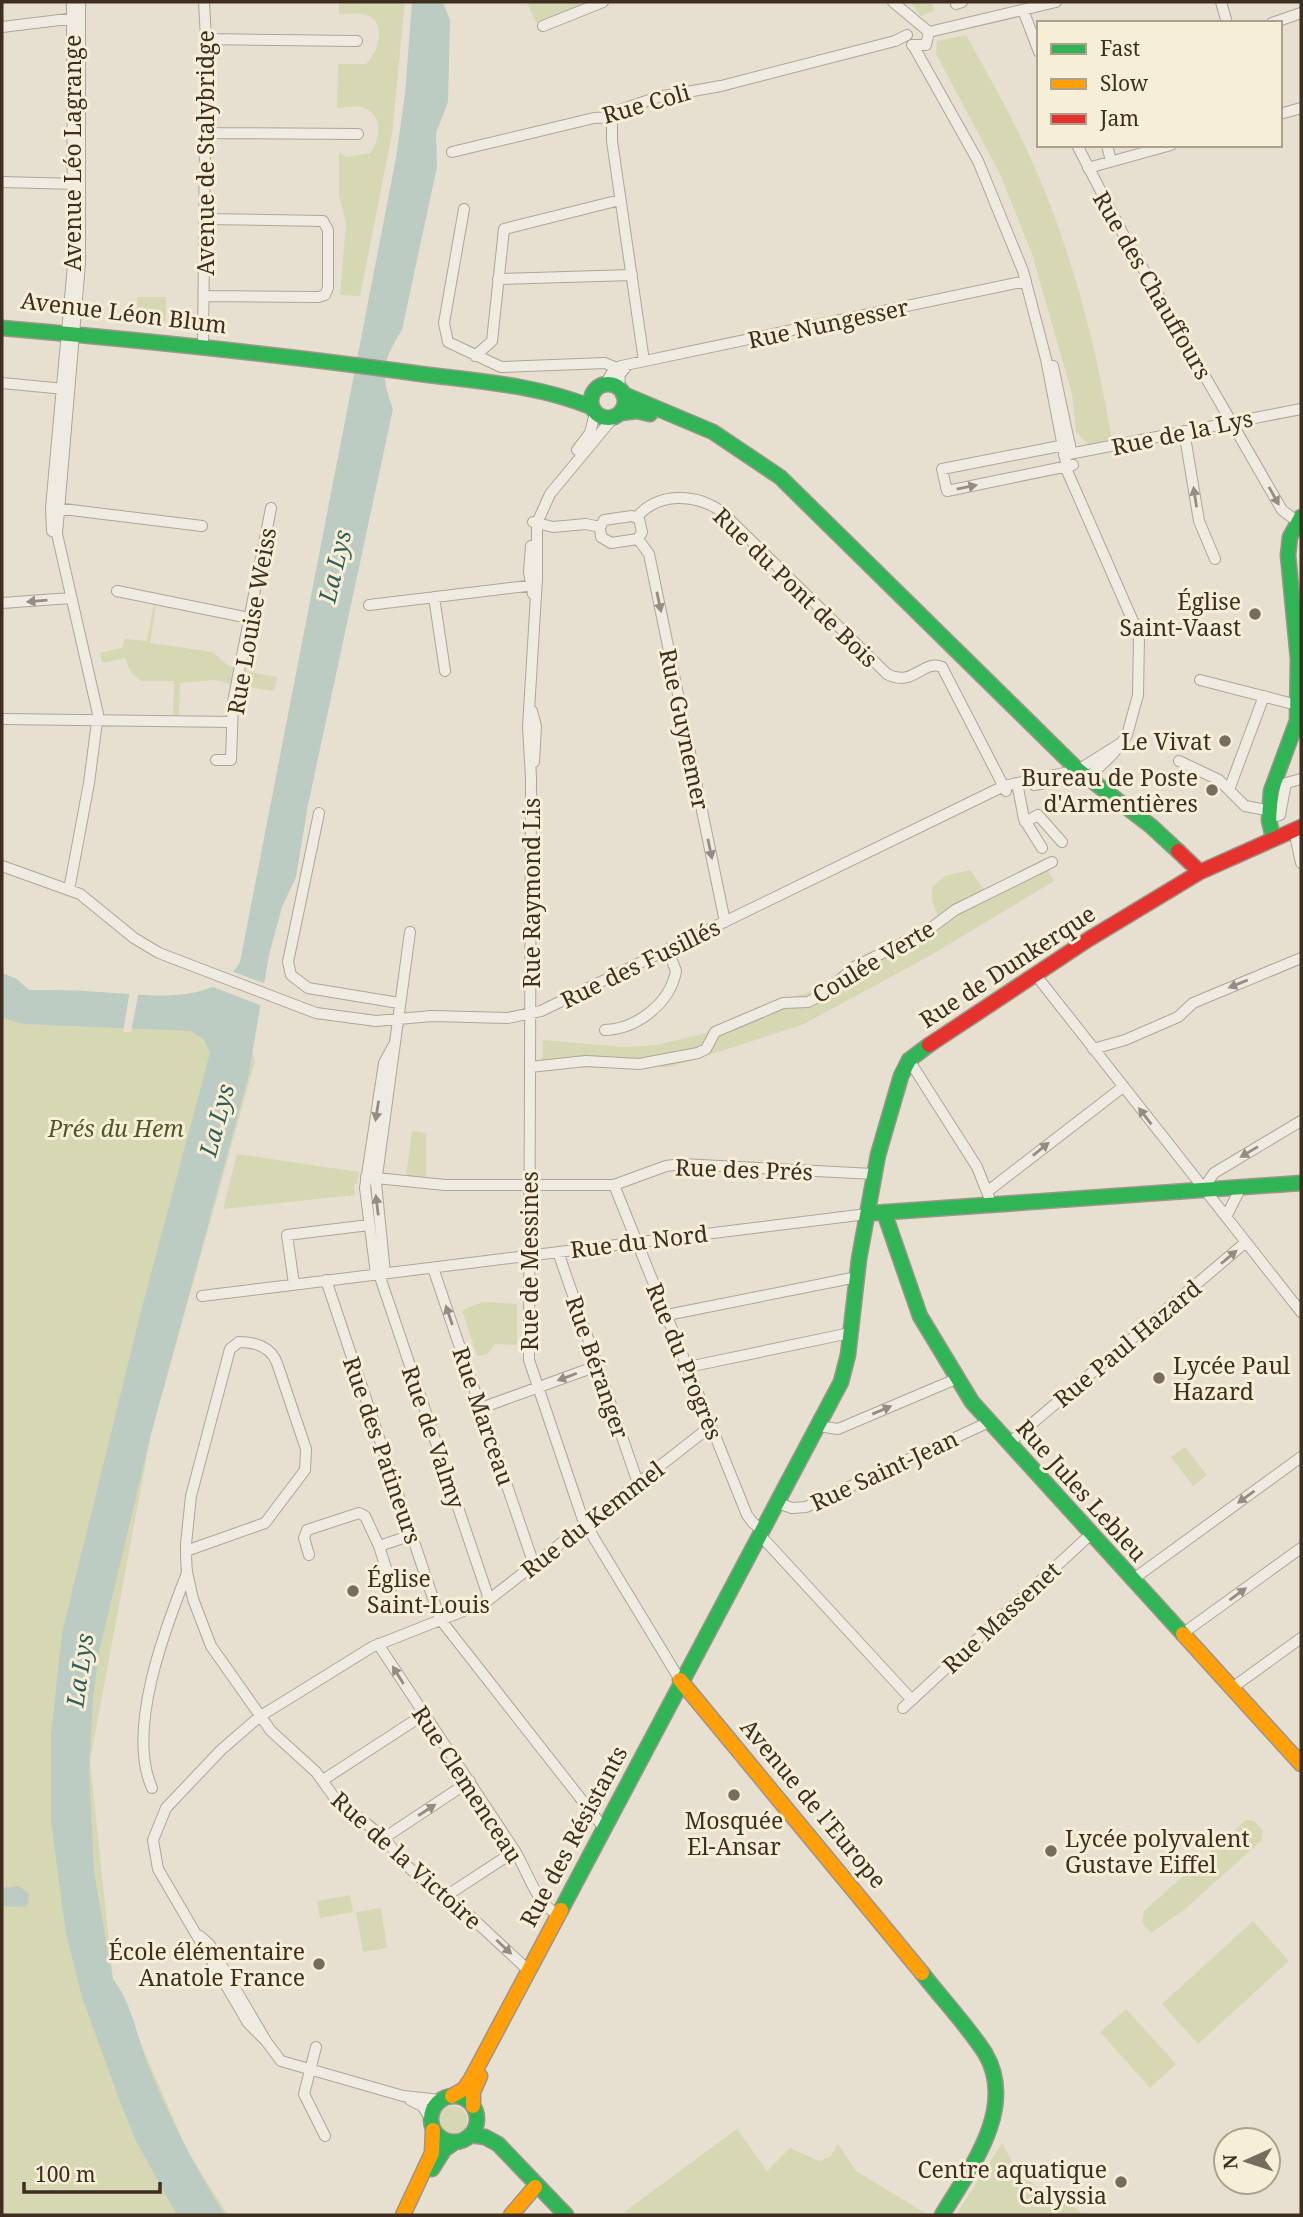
<svg xmlns="http://www.w3.org/2000/svg" width="1303" height="2217" font-family="'Noto Serif',serif">
<style>
.green{fill:#d6d7b3}
.water{fill:#bcccc2}
.pier{fill:#e7e0d1}
.lines{fill:none;stroke-linecap:round;stroke-linejoin:round}
.street-casing{stroke:#ada599;stroke-width:12}
.fast-casing{stroke:#9c958a;stroke-width:17}
.slow-casing{stroke:#9c958a;stroke-width:17}
.jam-casing{stroke:#9c958a;stroke-width:17}
.street{stroke:#efebe3;stroke-width:10}
.fast{stroke:#30b455;stroke-width:14}
.slow{stroke:#ff9f0a;stroke-width:14}
.jam{stroke:#e5322d;stroke-width:14}
.oneway{fill:#968c82}
.poi-dot{fill:#786c5e;stroke:#f7eed8;stroke-width:2.5}
.labels{text-anchor:middle;dominant-baseline:central;stroke-width:6;stroke-linejoin:round;paint-order:stroke}
.street-label{font-size:23px;fill:#3d2e20;stroke:#f7eed8}
.poi-label{font-size:23px;fill:#3d2e20;stroke:#f7eed8;text-anchor:end}
.park-label{font-size:23px;font-style:italic;fill:#4d5a26;stroke:#f7eed8}
.water-label{font-size:24px;font-style:italic;fill:#2f5d5a;stroke:#f7eed8}
</style>
<rect width="100%" height="100%" fill="#e7e0d1"/>
<path class="green" d="M 339,2 L 405,2 L 392,134 L 360,296 L 340,295 L 346,224 L 339,195 L 339,152 L 346,157 L 370,153 C 381,139 384,112 360,107 C 354,105 344,108 337,108 L 338,64 L 366,64 C 379,52 389,18 362,14 C 355,13 346,14 339,14 Z
M 527,2 L 578,2 L 580,5 L 536,23 Z
M 910,2 L 932,2 L 934,11 L 921,16 Z
M 966,35 C 993,83 1020,131 1041,182 C 1075,263 1097,353 1112,439 L 1089,445 L 1076,432 L 1072,394 L 1032,254 L 1000,174 L 936,54 L 937,41 Z
M 137,297 L 166,297 L 166,321 L 137,321 Z
M 154,604 L 156,604 L 150,643 L 213,652 L 228,666 L 236,668 L 231,684 L 214,680 L 180,683 L 179,715 L 173,715 L 174,681 L 142,681 L 132,674 L 125,658 L 102,663 L 100,653 L 122,648 L 125,639 L 147,641 Z
M 245,671 L 277,677 L 274,691 L 242,686 Z
M 1042,861 L 1054,881 L 933,954 L 802,1025 L 671,1067 L 542,1068 L 543,1040 L 623,1047 L 657,1045 L 706,1033 L 774,1003 L 822,988 L 841,970 L 938,917 L 932,901 L 932,887 L 945,876 L 970,870 L 986,892 L 1011,881 Z
M 2,975 L 29,992 L 248,1037 L 255,1061 L 151,1434 L 90,1761 L 113,1980 L 188,2152 L 228,2215 L 2,2215 Z
M 412,1131 L 426,1133 L 426,1178 L 406,1175 Z
M 237,1154 L 359,1172 L 357,1184 L 354,1184 L 355,1195 L 223,1209 Z
M 483,1302 L 517,1304 L 517,1345 L 495,1344 L 488,1354 L 477,1356 L 462,1310 Z
M 1185,1447 L 1207,1475 L 1193,1486 L 1171,1457 Z
M 1246,1820 L 1254,1821 L 1263,1830 L 1262,1840 L 1184,1910 L 1151,1933 L 1142,1923 L 1144,1911 Z
M 350,1895 L 353,1912 L 320,1918 L 317,1901 Z
M 381,1908 L 387,1948 L 363,1952 L 356,1912 Z
M 1253,1921 L 1289,1961 L 1198,2044 L 1162,2004 Z
M 1126,2009 L 1176,2064 L 1150,2088 L 1100,2032 Z
M439 2120a14 14 0 1 1 28 0a14 14 0 1 1-28 0Z
M 737,2129 L 767,2171 L 790,2148 L 819,2161 L 830,2157 L 838,2144 L 856,2171 L 928,2215 L 678,2215 C 661,2213 638,2217 624,2212 Z
M 1002,2143 C 1011,2161 1022,2179 1041,2189 C 1061,2200 1066,2198 1083,2215 L 956,2215 Z"/>
<path class="water" d="M 412,2 L 443,2 L 450,20 L 448,102 L 436,133 L 437,167 L 402,330 C 382,361 380,375 393,409 L 308,805 L 296,877 L 282,907 L 269,955 L 248,1078 L 151,1434 L 99,1652 L 93,1698 L 89,1771 L 94,1872 L 113,1979 C 132,2003 137,2037 148,2065 C 169,2117 195,2167 225,2215 L 177,2215 L 136,2141 L 119,2099 L 82,1997 L 66,1934 L 51,1821 L 51,1735 L 62,1633 L 141,1311 L 210,1053 L 204,1040 L 191,1031 L 24,1024 L 2,1018 L 2,973 L 17,979 L 29,990 C 53,990 76,990 100,992 C 143,994 214,1008 240,962 L 396,158 L 405,94 Z
M 19,1886 L 29,1894 L 28,1904 L 24,1907 L 2,1906 L 2,1888 Z"/>
<path class="pier" d="M 231,971 L 269,985 L 265,1007 L 208,985 Z
M 130,990 L 139,991 L 131,1032 L 123,1032 Z"/>
<g class="lines">
<g class="street-casing">
<path id="street" d="M 893,2 L 929,32
M 1221,2 L 1227,23
M 956,4 L 962,2
M 1023,10 L 1039,52
M 1272,23 L 1301,13
M 543,26 L 603,2
M 2,27 L 76,18
M 929,32 L 1056,2
M 206,39 L 357,41
M 912,45 L 926,45 L 929,32
M 914,47 L 978,161 L 1023,271 L 1046,359 L 1068,473 L 1139,635 L 1138,695 L 1127,735 L 1112,755 L 1091,775 L 1034,785
M 1280,114 L 1301,108
M 206,133 L 358,134
M 1077,145 L 1123,234 L 1282,510 L 1298,522
M 1107,145 L 1111,161
M 452,152 L 594,118 L 613,117
M 1088,168 L 1171,145
M 2,182 L 76,184
M 464,209 L 444,323 L 448,342 L 501,367 L 605,363 L 619,369
M 498,279 L 632,275
M 205,296 L 318,297 L 325,295 L 328,288 L 328,230 L 323,221 L 206,219
M 203,347 L 206,39 L 204,2
M 475,356 L 492,341 L 504,229 L 620,200
M 644,361 L 612,141 L 612,121 L 617,111 L 658,97 L 721,86 L 895,41 L 907,35
M 1053,366 L 1071,451
M 2,383 L 65,389
M 605,384 L 613,371 L 621,366 L 1026,281
M 619,388 L 620,374 L 626,367
M 613,418 L 550,494 L 537,523 L 537,579 L 528,727 L 531,777 L 529,1360 L 583,1520 L 680,1680
M 1184,431 L 1199,521 L 1215,559
M 1070,444 L 942,469 L 947,491 L 1073,465
M 577,450 L 590,433 L 595,413
M 1064,455 L 1301,409
M 55,508 L 202,526
M 632,516 L 639,519 L 642,532 L 638,539 L 611,543 L 601,537 L 600,527 L 604,520 Z
M 637,517 C 658,492 696,493 722,512 L 887,674 C 913,688 923,659 942,667 L 1006,791
M 533,522 L 553,527 L 586,524 L 600,527
M 52,531 L 51,508 L 73,265 L 72,2
M 638,539 L 649,554 L 725,922
M 531,546 L 529,572 L 533,594
M 117,591 L 249,618
M 434,597 L 445,671
M 2,603 L 71,598
M 369,605 L 535,585
M 1200,680 L 1301,706
M 532,711 L 536,726 L 534,762
M 2,719 L 232,722
M 216,760 L 231,760 L 233,702 L 271,508
M 1179,761 L 1219,780 L 1245,806 L 1266,810
M 1230,787 L 1264,696
M 1018,788 L 1024,819 L 1042,848
M 319,813 L 288,962 L 291,975 L 308,988 L 399,1003
M 1267,819 L 1280,815 L 1286,783 L 1301,779
M 1025,822 L 1038,815 L 1062,842
M 1294,830 L 1301,863
M 2,866 L 80,894 L 134,938 L 159,953 L 316,1013 L 376,1021 L 432,1016 L 508,1018 L 541,1011 L 1004,786 L 1078,770 L 1121,743
M 69,890 L 89,783 L 98,714 L 57,534 L 80,263 L 80,2
M 1035,974 L 1301,1312
M 605,1030 C 636,1029 670,1004 676,971 L 668,950
M 1093,1049 L 1125,1040 L 1178,1017 L 1193,1003 L 1301,958
M 909,1060 L 977,1167 L 989,1197
M 530,1067 L 586,1061 L 639,1064 L 698,1053 L 706,1049 L 715,1032 L 783,1003 L 808,1002 L 826,993 L 854,967 L 927,931 L 955,910 L 1052,862
M 366,1177 L 445,1185 L 614,1185 L 666,1166 L 681,1164 L 874,1174
M 614,1185 L 747,1515 L 753,1523 L 764,1531
M 1203,1189 L 1214,1173 L 1301,1121
M 988,1191 L 1123,1087
M 1226,1217 L 1241,1187
M 558,1252 L 638,1483
M 433,1268 L 534,1565
M 385,1273 L 376,1183 L 410,932
M 376,1274 L 365,1188 L 384,1063 L 393,1046
M 379,1274 L 489,1599
M 326,1280 L 440,1619 L 603,1827
M 294,1284 L 287,1235 L 369,1225
M 202,1296 L 867,1214
M 667,1315 L 857,1277
M 688,1367 L 850,1333
M 481,1408 L 597,1366
M 818,1426 L 838,1429 L 956,1379
M 1008,1444 L 1246,1242
M 778,1503 L 792,1508 L 806,1507 L 989,1422
M 761,1536 L 911,1699
M 186,1551 L 265,1523 L 305,1470 L 306,1449 L 277,1363 C 271,1347 255,1342 239,1342 L 230,1349 L 191,1496 L 186,1544 C 186,1554 186,1563 187,1572 L 193,1599 L 211,1646 L 271,1731 L 316,1772 L 334,1797 L 384,1838 L 405,1864 L 443,1898 L 470,1916 L 528,1970
M 309,1555 L 304,1538 L 307,1530 L 359,1513 L 365,1516 L 379,1546
M 1132,1580 L 1301,1457
M 392,1587 L 379,1546 L 412,1535
M 1182,1634 L 1301,1548
M 378,1644 L 515,1851 C 529,1874 535,1903 560,1916
M 1232,1688 L 1301,1638
M 903,1708 L 1091,1534
M 323,1780 L 423,1715
M 152,1788 C 126,1730 165,1629 187,1573
M 384,1838 L 470,1781
M 443,1898 L 515,1851
M 200,1936 L 209,1944 L 266,2041 L 281,2061 L 403,2096 L 441,2100
M 266,2041 L 248,2023 L 158,1869 L 153,1840 L 166,1808 L 221,1750 L 259,1717 L 372,1647 L 486,1602 L 711,1426
M 316,2047 L 304,2094 L 325,2136
M 410,2100 L 422,2106 L 431,2119"/>
</g>
<g class="fast-casing">
<path id="fast" d="M 2,328 C 140,340 277,354 414,373 C 473,381 535,384 591,407
M591 401a17 17 0 1 1 34 0a17 17 0 1 1-34 0Z
M 623,394 L 713,432 L 780,477 L 1078,770 L 1151,826 L 1178,851
M 620,413 L 637,411 L 650,414
M 1273,838 L 1269,820 L 1271,791 L 1297,721 L 1298,659 L 1288,555 L 1290,537 L 1301,517
M 884,1212 L 920,1316 L 972,1402 L 1183,1634
M 874,1213 L 1301,1183
M 561,1910 L 841,1382 L 848,1355 L 859,1259 L 878,1155 L 901,1076 L 909,1060 L 929,1045
M 922,1973 C 942,1999 967,2025 985,2053 C 1018,2108 969,2170 942,2215
M431 2119a23 23 0 1 1 46 0a23 23 0 1 1-46 0Z
M 470,2135 L 485,2137 L 498,2144 L 566,2215
M 432,2169 L 444,2150 L 455,2142"/>
</g>
<g class="slow-casing">
<path id="slow" d="M 1183,1634 L 1301,1764
M 680,1680 L 922,1973
M 452,2096 L 464,2089 L 471,2079 L 561,1910
M 473,2106 L 473,2092 L 480,2076
M 403,2215 L 432,2153 L 433,2130
M 511,2215 L 535,2187"/>
</g>
<g class="jam-casing">
<path id="jam" d="M 1200,872 L 1301,827
M 929,1045 L 1089,939 L 1200,872 L 1178,851"/>
</g>
<use href="#street" class="street"/>
<use href="#fast" class="fast"/>
<use href="#slow" class="slow"/>
<use href="#jam" class="jam"/>
</g>
<defs><path id="oneway-solid" d="M-6-.8H1V-3.2L6.5 0L1 3.2V.8H-6Z" transform="scale(1.75)"/></defs>
<g class="oneway">
<use href="#oneway-solid" transform="translate(967 487) rotate(-11)"/>
<use href="#oneway-solid" transform="translate(1274 496) rotate(61)"/>
<use href="#oneway-solid" transform="translate(1195 497) rotate(-99)"/>
<use href="#oneway-solid" transform="translate(37 601) rotate(175)"/>
<use href="#oneway-solid" transform="translate(659 602) rotate(78)"/>
<use href="#oneway-solid" transform="translate(710 849) rotate(78)"/>
<use href="#oneway-solid" transform="translate(1238 984) rotate(158)"/>
<use href="#oneway-solid" transform="translate(377 1111) rotate(99)"/>
<use href="#oneway-solid" transform="translate(1145 1116) rotate(-128)"/>
<use href="#oneway-solid" transform="translate(1041 1149) rotate(-39)"/>
<use href="#oneway-solid" transform="translate(1249 1152) rotate(149)"/>
<use href="#oneway-solid" transform="translate(377 1205) rotate(-97)"/>
<use href="#oneway-solid" transform="translate(1229 1257) rotate(-40)"/>
<use href="#oneway-solid" transform="translate(449 1315) rotate(-109)"/>
<use href="#oneway-solid" transform="translate(567 1377) rotate(159)"/>
<use href="#oneway-solid" transform="translate(882 1410) rotate(-23)"/>
<use href="#oneway-solid" transform="translate(1246 1497) rotate(144)"/>
<use href="#oneway-solid" transform="translate(1238 1594) rotate(-36)"/>
<use href="#oneway-solid" transform="translate(398 1675) rotate(-122)"/>
<use href="#oneway-solid" transform="translate(427 1810) rotate(-33)"/>
<use href="#oneway-solid" transform="translate(504 1947) rotate(43)"/>
</g>
<g class="poi-dot">
<circle cx="1255" cy="614" r="7"/>
<circle cx="1225" cy="741" r="7"/>
<circle cx="1212" cy="790" r="7"/>
<circle cx="1159" cy="1378" r="7"/>
<circle cx="353" cy="1591" r="7"/>
<circle cx="734" cy="1795" r="7"/>
<circle cx="1051" cy="1851" r="7"/>
<circle cx="319" cy="1964" r="7"/>
<circle cx="1121" cy="2182" r="7"/>
</g>
<g class="labels">
<g class="street-label">
<text transform="translate(646 103) rotate(-16)">Rue Coli</text>
<text transform="translate(72 153) rotate(-90)">Avenue Léo Lagrange</text>
<text transform="translate(205 153) rotate(-90)">Avenue de Stalybridge</text>
<text transform="translate(1153 285) rotate(60)">Rue des Chauffours</text>
<text transform="translate(124 312) rotate(7)">Avenue Léon Blum</text>
<text transform="translate(828 323) rotate(-12)">Rue Nungesser</text>
<text transform="translate(1182 432) rotate(-12)">Rue de la Lys</text>
<text transform="translate(796 587) rotate(44)">Rue du Pont de Bois</text>
<text transform="translate(251 621) rotate(-80)">Rue Louise Weiss</text>
<text transform="translate(685 729) rotate(78)">Rue Guynemer</text>
<text transform="translate(531 893) rotate(-90)">Rue Raymond Lis</text>
<text transform="translate(873 961) rotate(-31)">Coulée Verte</text>
<text transform="translate(640 963) rotate(-26)">Rue des Fusillés</text>
<text transform="translate(1007 966) rotate(-33)">Rue de Dunkerque</text>
<text transform="translate(744 1169) rotate(2)">Rue des Prés</text>
<text transform="translate(639 1241) rotate(-7)">Rue du Nord</text>
<text transform="translate(529 1261) rotate(-90)">Rue de Messines</text>
<text transform="translate(1127 1343) rotate(-40)">Rue Paul Hazard</text>
<text transform="translate(685 1361) rotate(68)">Rue du Progrès</text>
<text transform="translate(598 1367) rotate(71)">Rue Béranger</text>
<text transform="translate(484 1416) rotate(71)">Rue Marceau</text>
<text transform="translate(434 1437) rotate(71)">Rue de Valmy</text>
<text transform="translate(383 1450) rotate(71)">Rue des Patineurs</text>
<text transform="translate(884 1470) rotate(-25)">Rue Saint-Jean</text>
<text transform="translate(1082 1490) rotate(48)">Rue Jules Lebleu</text>
<text transform="translate(592 1519) rotate(-38)">Rue du Kemmel</text>
<text transform="translate(1001 1617) rotate(-43)">Rue Massenet</text>
<text transform="translate(468 1784) rotate(57)">Rue Clemenceau</text>
<text transform="translate(814 1803) rotate(50)">Avenue de l'Europe</text>
<text transform="translate(573 1836) rotate(-62)">Rue des Résistants</text>
<text transform="translate(407 1860) rotate(42)">Rue de la Victoire</text>
</g>
<g class="poi-label">
<text x="1241" y="601">Église<tspan x="1241" dy="26">Saint-Vaast</tspan></text>
<text x="1211" y="741">Le Vivat</text>
<text x="1198" y="777">Bureau de Poste<tspan x="1198" dy="26">d'Armentières</tspan></text>
<text x="1173" y="1365" text-anchor="start">Lycée Paul<tspan x="1173" dy="26">Hazard</tspan></text>
<text x="367" y="1578" text-anchor="start">Église<tspan x="367" dy="26">Saint-Louis</tspan></text>
<text x="734" y="1820" text-anchor="middle">Mosquée<tspan x="734" dy="26">El-Ansar</tspan></text>
<text x="1065" y="1838" text-anchor="start">Lycée polyvalent<tspan x="1065" dy="26">Gustave Eiffel</tspan></text>
<text x="305" y="1951">École élémentaire<tspan x="305" dy="26">Anatole France</tspan></text>
<text x="1107" y="2169">Centre aquatique<tspan x="1107" dy="26">Calyssia</tspan></text>
</g>
<g class="park-label">
<text x="116" y="1128">Prés du Hem</text>
</g>
<g class="water-label">
<text transform="translate(334 566) rotate(-77)">La Lys</text>
<text transform="translate(216 1120) rotate(-75)">La Lys</text>
<text transform="translate(79 1670) rotate(-82)">La Lys</text>
</g>
</g>
<rect width="1303" height="2217" fill="none" stroke="#3d2e20" stroke-width="7"/>
<rect x="1037" y="21" width="245" height="126" fill="#f7eed8" stroke="#ada18e" stroke-width="2"/>
<rect x="1051" y="44" width="35" height="10" fill="#30b455" stroke="#ada18e" stroke-width="2"/>
<text x="1100" y="56" font-size="21" fill="#3d2e20">Fast</text>
<rect x="1051" y="79" width="35" height="10" fill="#ff9f0a" stroke="#ada18e" stroke-width="2"/>
<text x="1100" y="91" font-size="21" fill="#3d2e20">Slow</text>
<rect x="1051" y="114" width="35" height="10" fill="#e5322d" stroke="#ada18e" stroke-width="2"/>
<text x="1100" y="126" font-size="21" fill="#3d2e20">Jam</text>
<g transform="translate(1247 2161) rotate(267)"><circle r="33" fill="#f7eed8" stroke="#ada18e" stroke-width="2"/>
<path d="M0-5L12 26L0 18L-12 26Z" fill="#786c5e"/>
<text y="-10" font-size="19" font-weight="bold" text-anchor="middle" fill="#3d2e20">N</text>
</g>
<path d="M24 2182v10h136v-10" fill="none" stroke="#3d2e20" stroke-width="3.5"/>
<text x="35" y="2182" font-size="21" fill="#3d2e20" stroke="#f7eed8" stroke-width="5" paint-order="stroke">100 m</text>
</svg>
